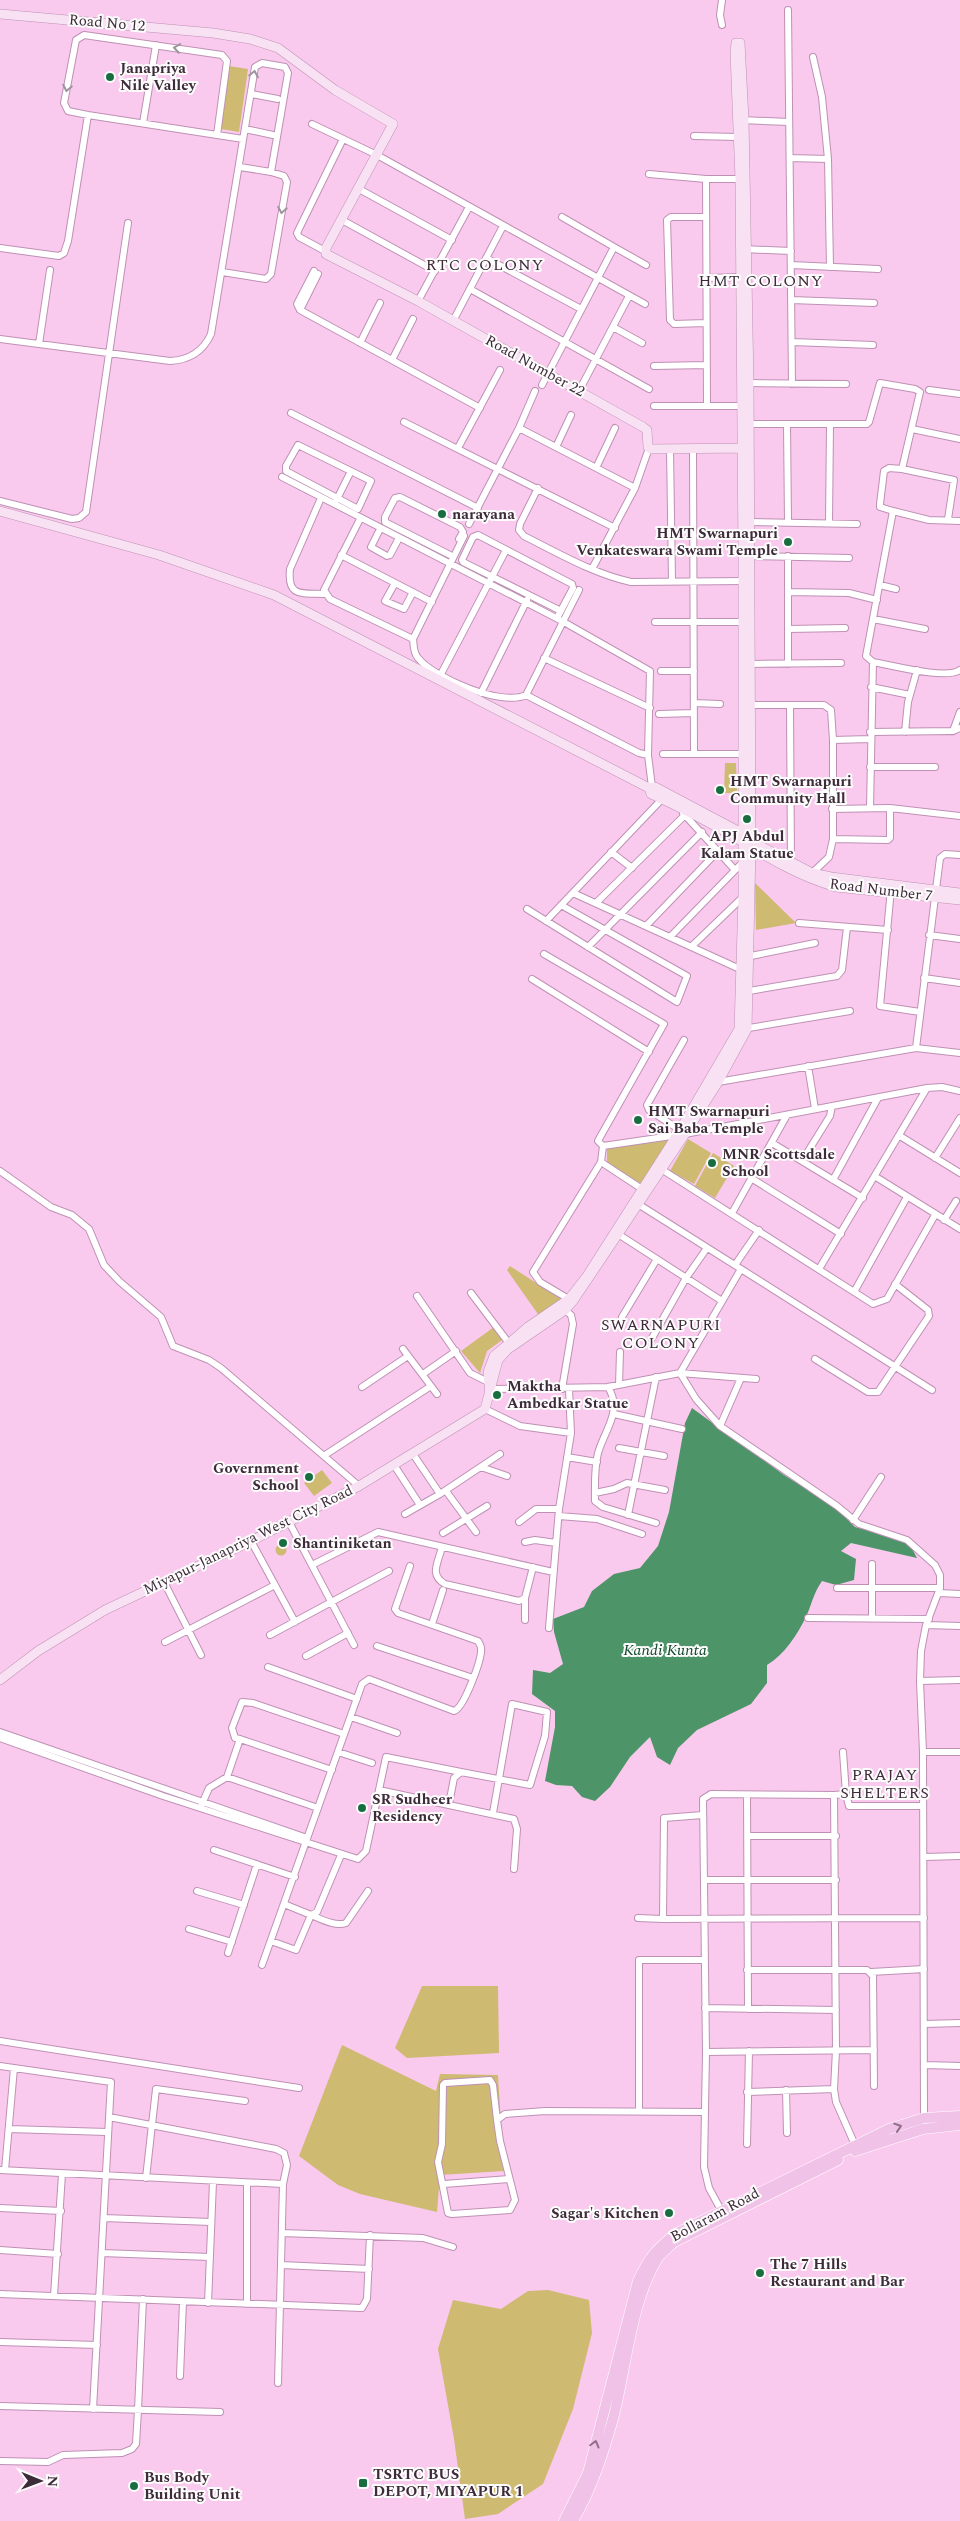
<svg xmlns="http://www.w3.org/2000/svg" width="960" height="2521" font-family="Spectral,serif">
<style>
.green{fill:#ceba71}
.water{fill:#4d9468}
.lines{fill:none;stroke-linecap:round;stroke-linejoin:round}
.street-casing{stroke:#be91b4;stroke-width:8}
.secondary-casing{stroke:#be91b4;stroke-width:10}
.primary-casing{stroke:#fff;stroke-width:11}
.street{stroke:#fff;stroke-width:6}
.secondary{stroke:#f8e1f3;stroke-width:9}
.primary{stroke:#f1c2e7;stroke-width:10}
.oneway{stroke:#9e959c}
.oneway2{stroke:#8f6f87}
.poi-dot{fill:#186e40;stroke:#fcfcfc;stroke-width:2}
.labels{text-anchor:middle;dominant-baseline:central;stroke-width:4;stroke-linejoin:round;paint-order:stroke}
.street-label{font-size:15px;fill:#3e2b39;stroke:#fcfcfc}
.poi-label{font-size:15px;font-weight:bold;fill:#3e2b39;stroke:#fcfcfc;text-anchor:start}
.neighbourhood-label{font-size:16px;letter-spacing:1px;fill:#3e2b39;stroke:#fcfcfc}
.water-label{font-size:16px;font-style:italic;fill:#11482a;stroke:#fcfcfc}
</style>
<rect width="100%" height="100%" fill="#facaee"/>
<path class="green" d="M 229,66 L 248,69 L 239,132 L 221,129 Z
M 725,763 L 736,763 L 737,793 L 724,793 Z
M 755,883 L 796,923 L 756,930 Z
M 675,1138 L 643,1185 L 607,1163 L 607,1149 Z
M 688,1139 L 711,1153 L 694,1184 L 670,1171 Z
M 713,1153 L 734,1166 L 715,1198 L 695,1186 Z
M 510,1266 L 564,1301 L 540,1317 L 507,1270 Z
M 494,1327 L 502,1340 L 487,1351 L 480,1373 L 461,1351 Z
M 322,1470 L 332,1483 L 314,1496 L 304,1483 Z
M275.5 1550a5.5 5.5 0 1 1 11 0a5.5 5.5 0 1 1-11 0Z
M 422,1986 L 498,1986 L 499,2053 L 407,2058 L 395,2048 Z
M 342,2045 L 436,2091 L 440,2074 L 498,2075 L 504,2171 L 440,2175 L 437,2212 L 360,2194 L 338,2185 L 299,2156 Z
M 548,2290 L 589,2300 L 592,2333 L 573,2409 L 543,2484 L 498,2514 L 465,2519 L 454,2439 L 438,2349 L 453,2300 L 501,2309 L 528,2291 Z"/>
<path class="water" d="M 692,1408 L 784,1475 L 835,1507 L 855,1527 L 908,1541 L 917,1558 L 851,1543 L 841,1551 L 856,1559 L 854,1580 L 836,1585 L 822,1581 C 813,1594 812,1604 806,1617 C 797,1635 784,1655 767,1665 L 767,1683 L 751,1704 L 697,1730 L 678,1748 L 670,1765 L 657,1757 L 650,1737 L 630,1757 L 610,1787 L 595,1801 L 582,1797 L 572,1786 L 556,1785 L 545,1781 L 555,1727 L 555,1711 L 532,1694 L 533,1670 L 550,1673 L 563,1664 L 554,1632 L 553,1619 L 584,1607 L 592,1591 L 614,1574 L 640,1568 L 658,1546 L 669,1512 L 685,1423 Z"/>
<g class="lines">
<g class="street-casing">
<path id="street" d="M 788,10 L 792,384
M 722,25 L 720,15 L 722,0
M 813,57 L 822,97 L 828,159
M 251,94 L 278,99
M 741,120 L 789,122
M 143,123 L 156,45
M 312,124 L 377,155 L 645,304
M 245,129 L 273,135
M 217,135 L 227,61 L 222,55 L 84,35 L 76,40 L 64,103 L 68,111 L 88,115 L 243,139
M 694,136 L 738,137
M 790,158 L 828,159 L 830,267
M 649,174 L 706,179 L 740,179
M 706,179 L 707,406
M 359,189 L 452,240
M 706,217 L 671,217 L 667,220 L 670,320 L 674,324 L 706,323
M 342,220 L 435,271
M 614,247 L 646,265
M 0,248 L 59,256 L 64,253 L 68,241 L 88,115
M 742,249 L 791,251
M 325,251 L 299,237 L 297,233 L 343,139
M 486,258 L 581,309
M 791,265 L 878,269
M 314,271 L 297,304 L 300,310 L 480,408
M 222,272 L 266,279 L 271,274 L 287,182 L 284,176 L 271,172
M 706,278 L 741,277
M 470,289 L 649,389
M 791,300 L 874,303
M 418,301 L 469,207
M 300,310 L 318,274
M 453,321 L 503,226
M 613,327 L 642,343
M 0,339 L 170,361 C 189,360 203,352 211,334 L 255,67 L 262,63 L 285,67 L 288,73 L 271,172 L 240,167
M 792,342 L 873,345
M 360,343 L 380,303
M 39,344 L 50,270
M 392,360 L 413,319
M 654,366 L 706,365
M 749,383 L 846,384
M 542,385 L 614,247 L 562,217
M 929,390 L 960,394
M 579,391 L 629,296
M 654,406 L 741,406
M 291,413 L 478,508
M 404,422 L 615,528
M 745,424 L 867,424 L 869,422 L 880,383 L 915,389 L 920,392 L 902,469 L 889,468 L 884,471 L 880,504 L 880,507 L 893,511 L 866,656 L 873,662 L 870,808
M 787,424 L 788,522
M 519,428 L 635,488
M 912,429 L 960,439
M 298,445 L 371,481 L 358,509 L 286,471 L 286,466 Z
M 556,447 L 571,415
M 458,448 L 500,370
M 670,449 L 672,580
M 693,449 L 694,754
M 596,468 L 615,428
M 902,469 L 954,480 L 948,519
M 282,477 L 562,621 L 650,671 L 648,755 L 652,787
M 538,488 L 520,524 L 519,530 L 524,536 C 558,553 594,574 631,582 L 746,581
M 321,498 L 290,569 C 287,598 302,593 325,594
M 0,501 L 72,519 L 79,518 L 86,512 L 128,223
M 336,501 L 351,471
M 893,511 L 929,520 L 960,521
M 360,519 L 324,590 L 330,599 L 413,639
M 747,522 L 857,524
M 829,523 L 830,425
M 469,524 L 519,428 L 535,391
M 380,529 L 371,547 L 387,556 L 390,555 L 399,538
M 464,536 L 413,639 C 414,646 413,652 418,658 C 434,678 502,707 526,695 L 579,590
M 341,555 L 432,602
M 450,555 L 385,522 L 385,517 L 395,498 L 400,497 L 460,527 L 463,532 L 459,539
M 747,556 L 849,558
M 788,556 L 788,664
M 592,569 L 635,488 L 649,448
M 395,583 L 385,601 L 404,609 L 413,592
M 880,585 L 896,589
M 788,592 L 849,593 L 877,600
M 557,618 L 573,588 L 572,584 L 478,535 L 473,537 L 462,560 L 463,562 L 561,611
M 873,619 L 925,629
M 655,622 L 746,622
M 788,629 L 845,628
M 544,658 L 650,708
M 873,662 C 891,665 946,680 960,670
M 750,664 L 841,663
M 661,671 L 694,671
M 441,674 L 506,550
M 871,687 L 910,695
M 481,693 L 527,600
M 526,695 L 639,753 L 648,755
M 694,703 L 720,704
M 747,705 L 824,705 L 831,710 L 833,740 L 833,839 L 829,857 L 811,874
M 790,705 L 791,864
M 659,714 L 694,713
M 953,731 L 960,712
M 870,732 L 953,731 L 960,728
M 905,732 L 908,702 L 917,670
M 833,740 L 870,739
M 663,754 L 743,754
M 870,767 L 935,767
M 832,809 L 890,808 L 960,816
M 683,813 L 735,870
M 833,839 L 888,840 L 890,838 L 890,808
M 611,852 L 632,868
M 891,889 L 880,1006 L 920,1012
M 573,893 L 742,970
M 596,903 L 685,815
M 527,909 L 677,1002 L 687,976 L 561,905
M 546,921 L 662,799
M 799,923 L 888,930
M 646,926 L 718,851
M 929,935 L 960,939
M 670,937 L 742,863
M 588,947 L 702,832
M 691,947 L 743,897
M 544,954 L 664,1024 L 599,1139 L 598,1141 L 603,1146 L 685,1134 L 927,1088 L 942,1087 L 960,1091
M 746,957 L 815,943
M 924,978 L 960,983
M 532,979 L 649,1052
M 749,991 L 837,976 L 842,970 L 847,927
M 743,1029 L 850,1011
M 916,1048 L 940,858 L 945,854 L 960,855
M 808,1066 L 815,1109
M 718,1082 L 916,1048 L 960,1053
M 680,1130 L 649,1110 L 647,1105 L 684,1040
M 900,1136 L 960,1173
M 772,1143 L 863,1198
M 935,1158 L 960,1118
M 802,1161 L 830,1116 L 832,1106
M 601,1162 L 642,1189
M 661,1169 L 873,1304 L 887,1299 L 935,1215
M 0,1171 L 51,1207 L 72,1215 L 89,1229 L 104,1265 L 119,1281 L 161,1317 L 173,1346 L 209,1360 L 221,1368 L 359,1486
M 876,1177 L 960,1229
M 751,1178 L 841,1234
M 833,1180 L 878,1098
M 732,1213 L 787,1115
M 944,1220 L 956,1201
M 618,1234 L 722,1301
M 735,1265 L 759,1230
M 741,1269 L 932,1390
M 819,1269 L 927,1088
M 854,1292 L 907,1197
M 471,1293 L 508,1342
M 417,1296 L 470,1373 L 488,1382
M 572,1301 L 540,1282 L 533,1272 L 601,1162 L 603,1146
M 622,1317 L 657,1259
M 652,1338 L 686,1278 L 707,1248
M 403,1349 L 437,1394
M 815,1359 L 868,1392 L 878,1392 L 929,1316 L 928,1310 L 895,1284
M 680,1373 L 696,1399 L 720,1426 L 837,1506 L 859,1524 L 907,1540 L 935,1565 L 940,1575 L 940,1588 L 926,1625 L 921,1651 L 920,1681 L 923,1752 L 924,2118
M 680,1373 L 756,1379
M 423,1374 L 456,1351
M 619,1385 L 620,1352
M 362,1387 L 408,1356
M 608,1387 C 623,1411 605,1429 598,1453 C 594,1469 595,1485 595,1501 L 603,1507 L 656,1523
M 492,1389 L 608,1387 L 680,1373 L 741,1269 L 638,1204
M 562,1389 L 573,1324 L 571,1315 L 565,1310
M 485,1409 L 520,1426 L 571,1433
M 614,1414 L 682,1429
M 720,1426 L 741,1378
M 619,1448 L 664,1456
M 413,1454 L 440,1494 L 500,1454
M 325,1455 L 431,1386
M 567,1457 L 597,1462
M 394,1465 L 420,1505
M 481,1467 L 507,1476
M 446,1491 L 476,1532
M 595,1493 L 614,1489 L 627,1483 L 665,1490
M 405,1514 L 440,1494
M 628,1515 L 656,1377
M 559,1516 L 597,1519 L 642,1534
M 853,1520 L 881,1477
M 289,1522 L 354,1645
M 519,1522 L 536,1509 L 559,1509
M 443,1533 L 487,1506
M 251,1541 L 295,1622
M 525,1542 L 535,1540 L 556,1543
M 442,1547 C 438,1563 429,1575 445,1584 L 519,1601 L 525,1598 L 533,1567
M 312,1565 L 378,1532 L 553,1572
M 164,1582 L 201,1655
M 837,1588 L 940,1588
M 939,1593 L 960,1594
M 808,1618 L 929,1619
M 872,1619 L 872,1564
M 525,1620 L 525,1598
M 432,1624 L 443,1590
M 926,1625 L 960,1626
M 549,1628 L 559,1509 L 571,1433 L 569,1389
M 270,1635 L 389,1571
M 165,1642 L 275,1585
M 377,1646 L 473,1678
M 306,1656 L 348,1633
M 268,1667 L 357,1699
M 920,1681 L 960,1680
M 351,1717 L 397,1733
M 0,1732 L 307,1838
M 0,1738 L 163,1796 L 358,1859 L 366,1851 L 386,1757 L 461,1772
M 240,1739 L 235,1738 L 232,1728 L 242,1702 L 253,1703 L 344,1734
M 338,1752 L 372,1763
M 843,1752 L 846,1794 L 849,1806 L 923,1806
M 923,1752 L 960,1752
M 227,1777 L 318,1808
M 379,1790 L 514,1819 L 517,1829 L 514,1869
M 846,1794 L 834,1795 L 836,2050 L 834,2089 L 836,2102 L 855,2145
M 747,1795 L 748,2009
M 202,1804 L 209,1788 L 227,1777 L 240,1739 L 332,1770
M 449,1804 L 454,1778 L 461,1772 L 530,1785 L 545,1736 L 547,1712 L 512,1704 L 493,1813
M 703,1815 L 664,1818 L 663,1919 L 924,1918
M 748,1836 L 836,1836
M 214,1850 L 295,1877
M 924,1857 L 960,1856
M 704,1880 L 836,1880
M 197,1891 L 244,1905
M 284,1904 L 311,1915 L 317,1912 L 341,1855
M 638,1918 L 663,1919
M 189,1929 L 232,1942
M 271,1941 L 296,1950 L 311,1915 C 321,1919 335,1927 346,1923 L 368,1891
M 228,1953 L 257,1864
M 262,1965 L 362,1684 L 369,1679 L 454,1711 C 464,1708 480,1663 481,1652 C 482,1647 480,1644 478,1641 L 398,1613 L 395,1609 L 410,1566
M 747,1970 L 867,1970 L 873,1976 L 874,2086
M 871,1972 L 924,1969
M 705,2008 L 836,2010
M 925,2024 L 960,2023
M 0,2041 L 299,2088
M 706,2052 L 874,2050
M 925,2065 L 960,2066
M 0,2066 L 111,2082 L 93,2409
M 786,2090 L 787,2133
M 747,2092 L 834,2089
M 639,2111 L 639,1960 L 704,1960
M 109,2117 L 276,2149 L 284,2153 L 287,2165 L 283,2184 L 278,2383
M 497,2120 L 500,2141 L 515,2200 L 510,2210 L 452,2214 L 448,2213 L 438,2162 L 442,2144 L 443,2085 L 445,2083 L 490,2080 L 493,2085 L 497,2120 L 505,2114 L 545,2111 L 705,2112
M 9,2129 L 107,2132
M 747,2144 L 749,2051
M 0,2170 L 283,2184
M 5,2170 L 14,2068
M 146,2178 L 156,2089 L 245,2101
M 247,2184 L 247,2304
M 444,2184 L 509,2179
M 0,2208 L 61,2211
M 721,2210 L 709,2188 L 704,2167 L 706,2052 L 703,1799 L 711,1794 L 834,1795
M 104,2218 L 211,2222
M 282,2233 L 423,2238 L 453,2247
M 0,2250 L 58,2254
M 102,2253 L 210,2257
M 281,2265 L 369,2269
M 0,2294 L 362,2308 L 367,2299 L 370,2235
M 54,2296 L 62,2174
M 208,2303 L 213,2182
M 0,2342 L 97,2345
M 180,2376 L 183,2302
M 0,2406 L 220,2412
M 0,2461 L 48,2462 L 63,2455 L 122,2453 L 132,2449 L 136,2444 L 138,2410 L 143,2299"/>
</g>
<g class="secondary-casing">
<path id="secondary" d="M 0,14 L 213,33 L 250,39 L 278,48 L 335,90 L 393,124 L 326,248 L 326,254 L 418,301 L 643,427 L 647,430 L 648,447 L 651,449 L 747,448
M 0,511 L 159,555 L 274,595 L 649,788
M 960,893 L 831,877 L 812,873 L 743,837 L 736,830 L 655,787 L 649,788 L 651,794 C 680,807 709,822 736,838 C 767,857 800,877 836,887 L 960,900
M 0,1680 L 38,1651 L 105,1610 L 251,1541 L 359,1486 L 485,1409 L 498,1360 L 508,1349 L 565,1310 L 573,1301 L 685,1134 L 718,1082 L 747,1029 L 751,847 L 749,383 L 744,120 L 740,43 L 736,43 L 735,53 L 740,179 L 743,556 L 743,897 L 739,1029 L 677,1135 L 587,1276 L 569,1299 L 528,1327 L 494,1356 L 488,1372 L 490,1396"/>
</g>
<g class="primary-casing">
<path id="primary" d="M 855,2151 L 923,2129 L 960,2125
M 564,2521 L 588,2473 L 638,2281 C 649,2257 655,2251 675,2234 L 889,2129 L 924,2118 L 960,2116
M 573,2521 C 592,2489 603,2454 613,2419 C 626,2370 631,2300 658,2258 C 662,2252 669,2247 674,2242 L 838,2160"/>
</g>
<use href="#street" class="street"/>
<use href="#secondary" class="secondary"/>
<use href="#primary" class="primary"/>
</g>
<defs><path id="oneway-chevron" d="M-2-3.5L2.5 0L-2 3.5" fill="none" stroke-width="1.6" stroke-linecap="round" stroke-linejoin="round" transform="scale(1.25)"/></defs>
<g class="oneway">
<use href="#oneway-chevron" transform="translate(177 48) rotate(-171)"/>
<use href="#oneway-chevron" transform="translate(254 74) rotate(-79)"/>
<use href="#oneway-chevron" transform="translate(67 88) rotate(101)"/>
<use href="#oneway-chevron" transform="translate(282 210) rotate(100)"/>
</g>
<g class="oneway2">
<use href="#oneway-chevron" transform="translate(898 2127) rotate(-18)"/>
<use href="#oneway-chevron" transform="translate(595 2444) rotate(-75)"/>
</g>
<g class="poi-dot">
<circle cx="110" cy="77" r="5"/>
<circle cx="442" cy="514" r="5"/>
<circle cx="788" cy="542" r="5"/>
<circle cx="720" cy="790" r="5"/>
<circle cx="747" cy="819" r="5"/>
<circle cx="638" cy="1120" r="5"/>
<circle cx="712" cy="1163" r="5"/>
<circle cx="497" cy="1395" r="5"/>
<circle cx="309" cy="1477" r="5"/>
<circle cx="283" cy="1543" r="5"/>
<circle cx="362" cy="1808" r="5"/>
<circle cx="669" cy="2213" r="5"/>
<circle cx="760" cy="2273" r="5"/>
<rect x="358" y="2478" width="10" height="10" rx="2.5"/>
<circle cx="134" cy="2486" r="5"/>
</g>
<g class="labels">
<g class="street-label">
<text transform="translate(107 23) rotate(5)">Road No 12</text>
<text transform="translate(535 366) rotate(29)">Road Number 22</text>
<text transform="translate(881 890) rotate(7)">Road Number 7</text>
<text transform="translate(248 1540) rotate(-26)">Miyapur-Janapriya West City Road</text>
<text transform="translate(715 2215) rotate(-28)">Bollaram Road</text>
</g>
<g class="poi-label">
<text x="120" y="68">Janapriya<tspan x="120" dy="17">Nile Valley</tspan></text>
<text x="452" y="514">narayana</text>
<text x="778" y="533" text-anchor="end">HMT Swarnapuri<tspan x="778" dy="17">Venkateswara Swami Temple</tspan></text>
<text x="730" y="781">HMT Swarnapuri<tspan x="730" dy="17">Community Hall</tspan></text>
<text x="747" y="836" text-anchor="middle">APJ Abdul<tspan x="747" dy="17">Kalam Statue</tspan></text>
<text x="648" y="1111">HMT Swarnapuri<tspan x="648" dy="17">Sai Baba Temple</tspan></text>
<text x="722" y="1154">MNR Scottsdale<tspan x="722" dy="17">School</tspan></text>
<text x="507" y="1386">Maktha<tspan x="507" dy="17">Ambedkar Statue</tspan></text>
<text x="299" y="1468" text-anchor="end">Government<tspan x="299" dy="17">School</tspan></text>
<text x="293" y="1543">Shantiniketan</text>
<text x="372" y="1799">SR Sudheer<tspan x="372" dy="17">Residency</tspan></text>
<text x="659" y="2213" text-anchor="end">Sagar's Kitchen</text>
<text x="770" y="2264">The 7 Hills<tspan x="770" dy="17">Restaurant and Bar</tspan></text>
<text x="373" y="2474">TSRTC BUS<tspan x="373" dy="17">DEPOT, MIYAPUR 1</tspan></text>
<text x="144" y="2477">Bus Body<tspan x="144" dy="17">Building Unit</tspan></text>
</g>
<g class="neighbourhood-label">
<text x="485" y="265">RTC COLONY</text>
<text x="761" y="281">HMT COLONY</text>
<text x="661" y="1325">SWARNAPURI<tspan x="661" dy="18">COLONY</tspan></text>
<text x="885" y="1775">PRAJAY<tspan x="885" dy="18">SHELTERS</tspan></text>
</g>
<g class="water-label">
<text x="665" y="1650">Kandi Kunta</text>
</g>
</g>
<g transform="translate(40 2481) rotate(91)" stroke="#fcfcfc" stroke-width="4" paint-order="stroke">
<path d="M0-4L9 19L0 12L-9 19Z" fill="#3e2b39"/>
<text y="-8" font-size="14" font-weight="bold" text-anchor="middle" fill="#3e2b39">N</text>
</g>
</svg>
